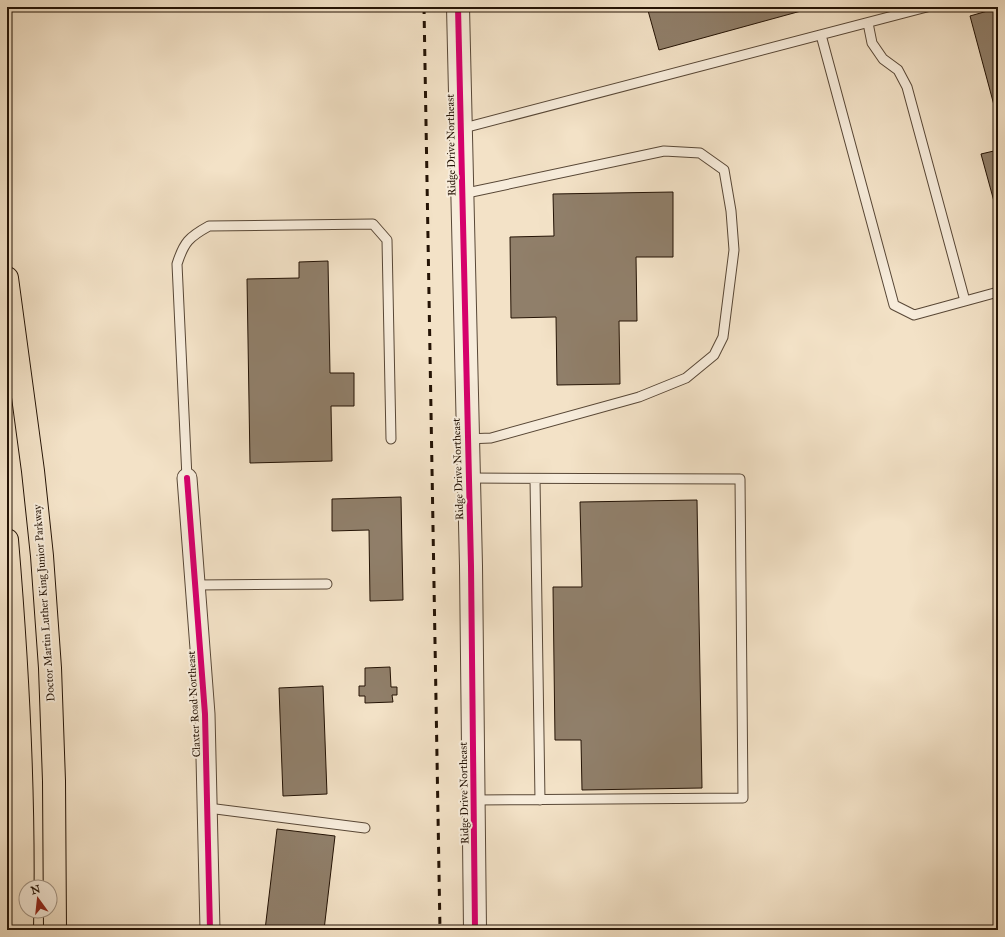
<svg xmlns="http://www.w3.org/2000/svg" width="1005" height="937" font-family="'IM FELL Great Primer',serif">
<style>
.building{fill:#907f6a;stroke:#241305}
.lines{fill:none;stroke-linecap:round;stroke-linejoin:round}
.service-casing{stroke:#584736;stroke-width:11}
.minor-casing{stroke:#584736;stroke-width:21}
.tertiary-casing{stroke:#584736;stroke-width:24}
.trunk-casing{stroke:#241305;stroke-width:24}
.service{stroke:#f7ecdb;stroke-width:9}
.minor{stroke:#f7ecdb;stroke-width:19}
.tertiary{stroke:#f7ecdb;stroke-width:22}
.trunk{stroke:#f3e2c7;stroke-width:22}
.rail{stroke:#241305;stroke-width:3;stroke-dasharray:7 7;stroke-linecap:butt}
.cycleway-casing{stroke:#f7ecdb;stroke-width:8}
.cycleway{stroke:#d6006c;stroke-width:6}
.labels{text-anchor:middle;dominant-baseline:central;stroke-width:4;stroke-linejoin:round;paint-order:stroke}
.street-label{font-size:11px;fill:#241305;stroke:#f7ecdb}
</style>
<rect width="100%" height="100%" fill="#f3e2c7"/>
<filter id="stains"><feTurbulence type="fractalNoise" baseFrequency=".005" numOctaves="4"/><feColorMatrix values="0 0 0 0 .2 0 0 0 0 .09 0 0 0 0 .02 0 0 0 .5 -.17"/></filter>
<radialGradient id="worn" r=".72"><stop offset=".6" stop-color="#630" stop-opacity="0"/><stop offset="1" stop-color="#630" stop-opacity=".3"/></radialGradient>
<path class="building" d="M 647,7 L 799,7 L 801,11 L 659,50 Z
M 998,8 L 998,120 L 970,16 Z
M 998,150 L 998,216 L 981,154 Z
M 673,192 L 673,257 L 636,257 L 637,321 L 619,321 L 620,384 L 557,385 L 556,317 L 511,318 L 510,237 L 554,236 L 553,194 Z
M 328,261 L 330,373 L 354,373 L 354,406 L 331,406 L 332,461 L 250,463 L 247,279 L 299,278 L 299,262 Z
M 401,497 L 403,600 L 370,601 L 369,530 L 332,531 L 332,499 Z
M 697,500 L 702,788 L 582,790 L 581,740 L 555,740 L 553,587 L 582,587 L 580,502 Z
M 390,667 L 391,687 L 397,687 L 397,695 L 392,695 L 393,702 L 365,703 L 365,696 L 359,696 L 359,686 L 365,686 L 365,668 Z
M 323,686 L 327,794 L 283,796 L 279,688 Z
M 277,829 L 335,836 L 324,930 L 265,930 Z"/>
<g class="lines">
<g class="service-casing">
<path id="service" d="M 868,23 L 872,43 L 883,59 L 898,70 L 907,87 L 965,301
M 821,35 L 894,305 L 914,315 L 998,292
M 460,129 L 927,7
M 462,194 L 664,151 L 700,153 L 724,170 L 731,211 L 734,250 L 723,337 L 714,355 L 686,378 L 639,397 L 491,438 L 467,439
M 187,478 L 177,264 C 184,242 189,237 209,226 L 373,224 L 387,240 L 391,439
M 468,478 L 740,479 L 743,798 L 474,800
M 535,479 L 540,800
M 196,585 L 327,584
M 208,808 L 365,828"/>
</g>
<g class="minor-casing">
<path id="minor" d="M 187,478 L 205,714 L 210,930"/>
</g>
<g class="tertiary-casing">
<path id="tertiary" d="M 458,7 L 471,566 L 475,930"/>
</g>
<g class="trunk-casing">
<path id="trunk" d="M 7,278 L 33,471 L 42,556 L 50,668 L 54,781 L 55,930
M 7,540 C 18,670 25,800 22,930"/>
</g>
<use href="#service" class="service"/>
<use href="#minor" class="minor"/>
<use href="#tertiary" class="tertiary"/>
<use href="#trunk" class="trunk"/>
<path class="rail" d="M 424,7 L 440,930"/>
<g class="cycleway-casing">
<path id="cycleway" d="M 458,7 L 471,566 L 475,930
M 187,478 L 205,714 L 210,930"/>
</g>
<use href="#cycleway" class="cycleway"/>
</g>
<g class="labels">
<g class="street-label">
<text transform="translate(451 145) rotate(-91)">Ridge Drive Northeast</text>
<text transform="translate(458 469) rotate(-92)">Ridge Drive Northeast</text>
<text transform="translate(44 603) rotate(-94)">Doctor Martin Luther King Junior Parkway</text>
<text transform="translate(194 704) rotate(-93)">Claxter Road Northeast</text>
<text transform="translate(464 793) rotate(-91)">Ridge Drive Northeast</text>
</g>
</g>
<rect width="1005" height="937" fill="none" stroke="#f3e2c7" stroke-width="24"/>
<rect x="8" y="8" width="989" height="921" fill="none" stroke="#241305" stroke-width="2"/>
<rect x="12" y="12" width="981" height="913" fill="none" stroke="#241305"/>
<g transform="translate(38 899) rotate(345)"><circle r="19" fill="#f7ecdb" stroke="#a39585"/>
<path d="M0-3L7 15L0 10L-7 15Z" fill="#8f2418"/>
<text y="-6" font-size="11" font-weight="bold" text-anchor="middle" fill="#241305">N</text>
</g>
<rect width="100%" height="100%" filter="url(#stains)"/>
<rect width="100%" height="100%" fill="url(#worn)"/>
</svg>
